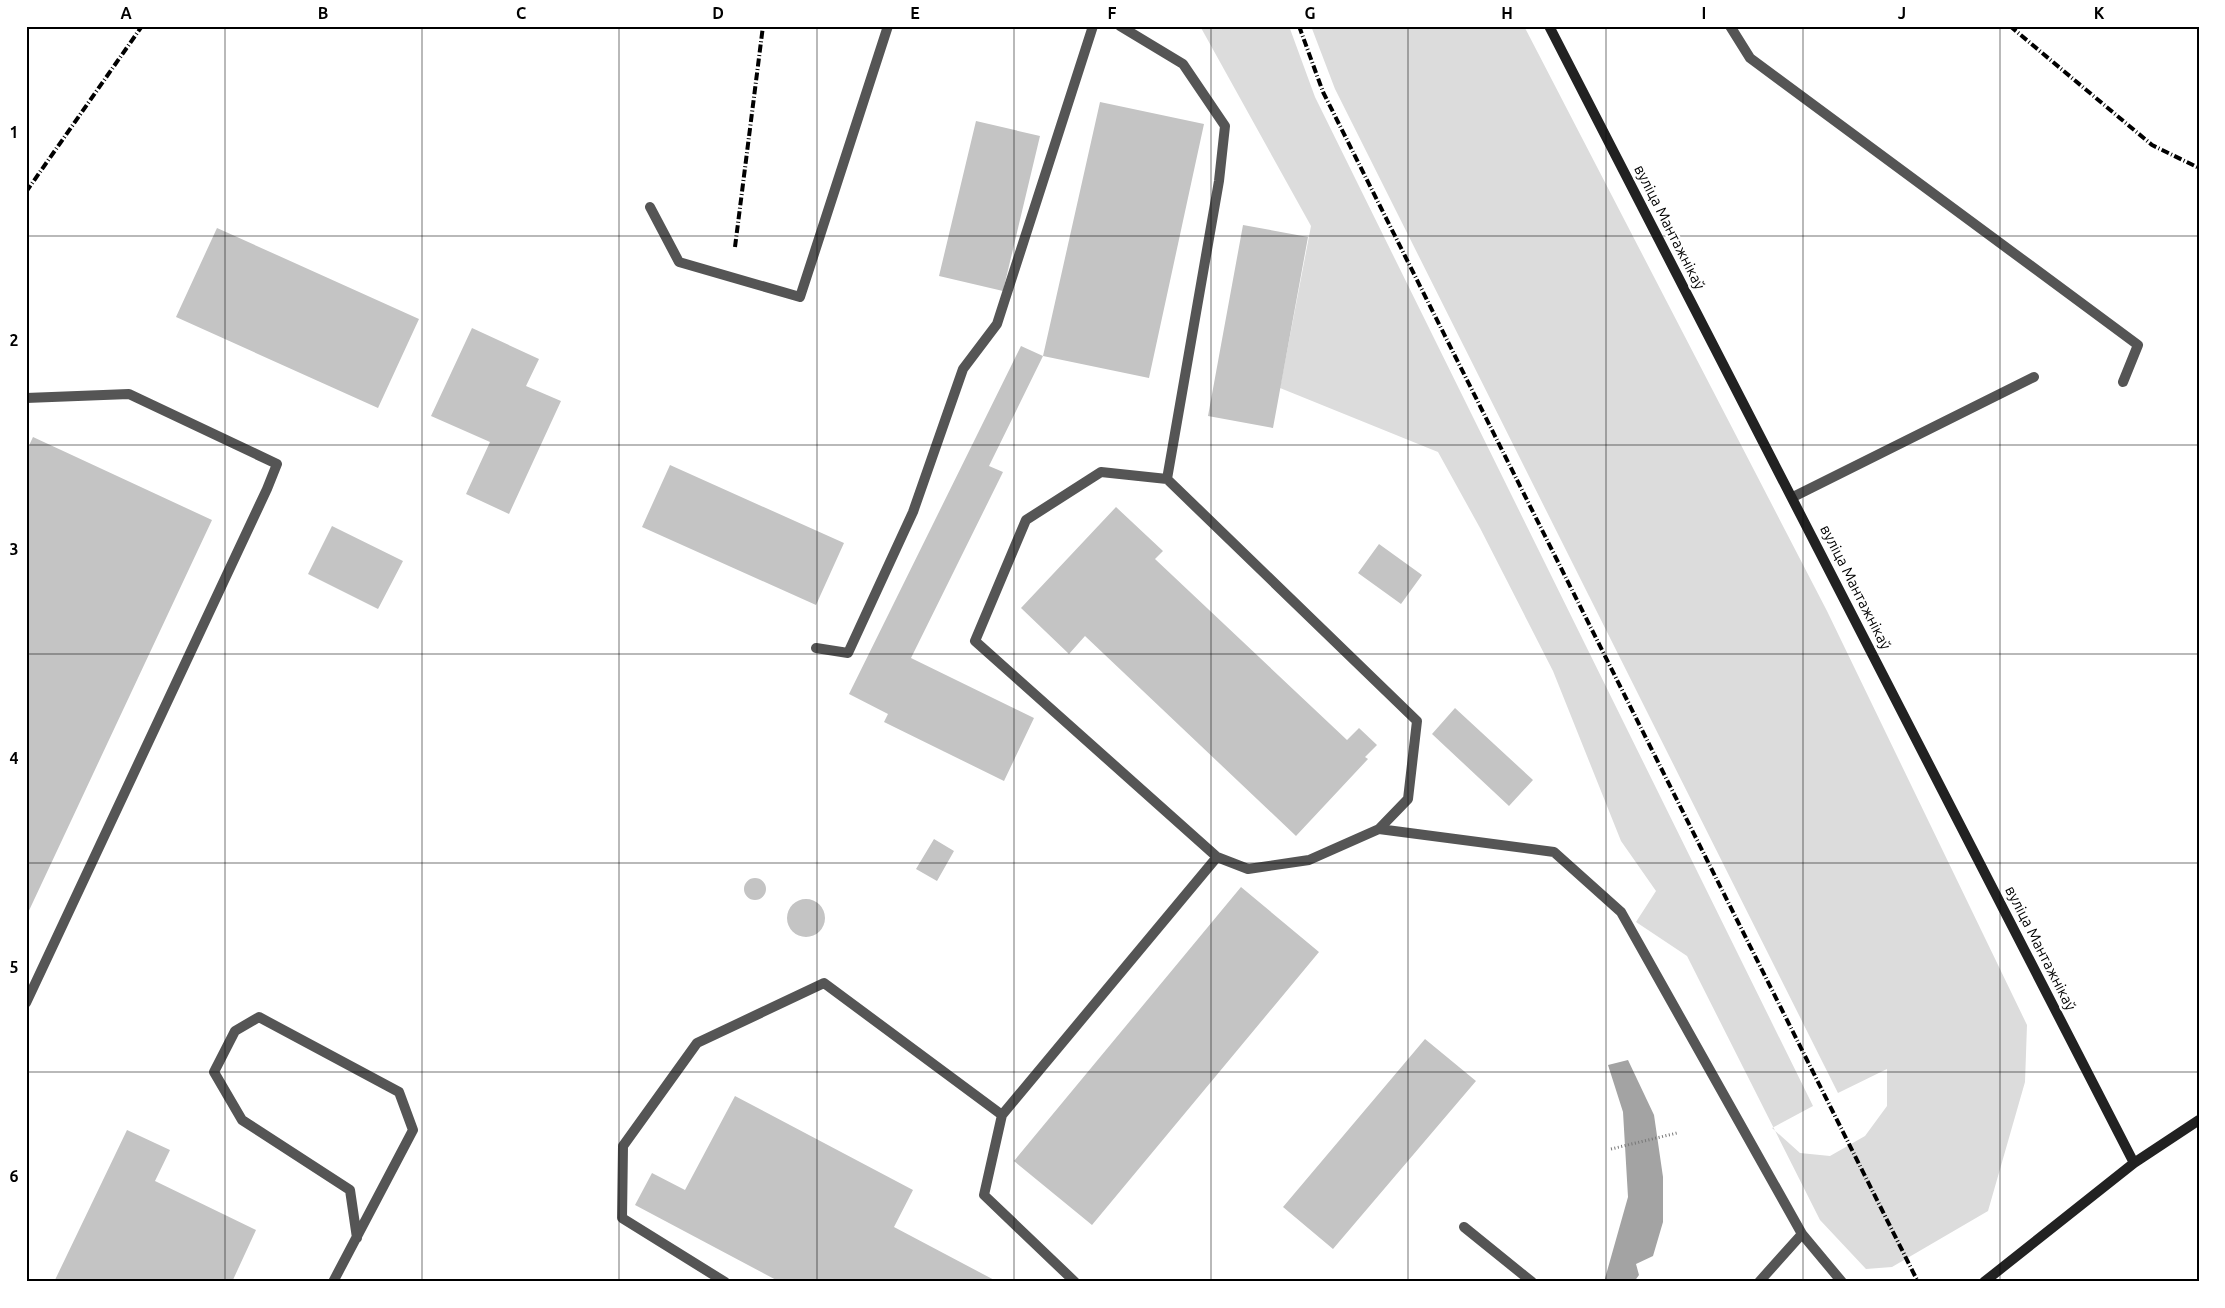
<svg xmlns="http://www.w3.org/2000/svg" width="2225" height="1308" font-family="Ubuntu,sans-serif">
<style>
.green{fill:#dcdcdc}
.water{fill:#a3a3a3}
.building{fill:#c4c4c4}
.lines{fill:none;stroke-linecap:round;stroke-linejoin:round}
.path{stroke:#777;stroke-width:3;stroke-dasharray:1 2.5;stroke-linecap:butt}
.lane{stroke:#555;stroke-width:10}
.secondary{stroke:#222;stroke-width:10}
.rail{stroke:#000;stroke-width:4;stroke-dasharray:8 2.5 1 2.5;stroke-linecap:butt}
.grid{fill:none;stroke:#000;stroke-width:1;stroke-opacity:0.55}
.labels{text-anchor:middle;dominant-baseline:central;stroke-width:5;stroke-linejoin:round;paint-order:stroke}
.street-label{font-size:15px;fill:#000;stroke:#fff}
.neatline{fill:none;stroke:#000;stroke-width:2}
.grid-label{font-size:16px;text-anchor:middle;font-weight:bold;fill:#000}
</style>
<rect width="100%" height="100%" fill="#fff"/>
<path class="green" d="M 1200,26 L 1289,26 L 1315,97 L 1813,1106 L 1772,1128 L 1800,1153 L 1830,1156 L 1865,1136 L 1887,1106 L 1887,1069 L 1838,1093 L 1335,89 L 1311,26 L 1524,26 L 1827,611 L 2027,1025 L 2025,1082 L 1988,1211 L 1892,1267 L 1866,1269 L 1820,1220 L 1687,956 L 1636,922 L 1656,891 L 1621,841 L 1553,671 L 1480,528 L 1438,452 L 1280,388 L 1311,226 Z"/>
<path class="water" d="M 1628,1060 L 1654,1115 L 1663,1177 L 1663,1222 L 1653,1256 L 1636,1264 L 1639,1275 L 1634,1282 L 1604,1282 L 1628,1197 L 1623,1112 L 1608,1065 Z"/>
<path class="building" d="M 1100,102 L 1204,124 L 1149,378 L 1043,356 Z
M 976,121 L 1040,136 L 1003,291 L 939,276 Z
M 1243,225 L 1308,237 L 1273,428 L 1208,416 Z
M 217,228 L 419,319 L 378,408 L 176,317 Z
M 472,328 L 539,359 L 526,386 L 561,401 L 509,514 L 466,494 L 490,442 L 431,416 Z
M 1021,346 L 1043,356 L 989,466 L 1003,472 L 911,658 L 1034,718 L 1004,781 L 884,722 L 888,714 L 849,694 Z
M 33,437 L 212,520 L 26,917 L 26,452 Z
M 670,465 L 844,543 L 816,605 L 642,527 Z
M 1116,507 L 1163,551 L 1155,559 L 1347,740 L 1359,728 L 1377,745 L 1365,757 L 1368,759 L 1296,836 L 1085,636 L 1069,654 L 1021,608 Z
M 332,526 L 403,561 L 378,609 L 308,574 Z
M 1379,544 L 1422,575 L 1401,604 L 1358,573 Z
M 1455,708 L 1533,780 L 1509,806 L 1432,734 Z
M 934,839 L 954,851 L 937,881 L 916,869 Z
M744 889a11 11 0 1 1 22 0a11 11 0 1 1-22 0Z
M 1241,887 L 1319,952 L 1092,1225 L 1014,1161 Z
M787 918a19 19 0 1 1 38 0a19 19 0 1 1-38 0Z
M 1425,1039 L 1476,1081 L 1333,1249 L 1283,1207 Z
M 735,1096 L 913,1190 L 894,1227 L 998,1282 L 780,1282 L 635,1205 L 652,1173 L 685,1190 Z
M 127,1130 L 170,1150 L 155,1181 L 256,1230 L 232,1282 L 54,1282 Z"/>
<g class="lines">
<path class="path" d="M 1611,1149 L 1677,1133"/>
<path class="lane" d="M 1120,26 L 1183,64 L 1225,126 L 1219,181 L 1167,479
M 1730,26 L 1750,58 L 2138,345 L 2123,382
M 650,207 L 679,262 L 800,297 L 888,26
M 26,398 L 129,394 L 277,464 L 267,489 L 26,1003
M 1101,472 L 1167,479 L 1417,721 L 1408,799 L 1379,829 L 1309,860 L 1248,869 L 1217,857 L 975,641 L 1026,520 Z
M 1793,497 L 2034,377
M 816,648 L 848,653 L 913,512 L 963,369 L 997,324 L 1093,26
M 1379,829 L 1554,852 L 1621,912 L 1802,1234 L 1842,1282
M 1464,1227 L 1532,1282
M 333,1282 L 413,1130 L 399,1092 L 259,1017 L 235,1031 L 214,1072 L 242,1120 L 350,1190 L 357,1238
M 725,1282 L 622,1218 L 623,1146 L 697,1043 L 824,983 L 1002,1115
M 1075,1282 L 984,1195 L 1002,1115 L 1217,857
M 1759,1282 L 1802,1234"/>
<path class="secondary" d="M 1549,26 L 2134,1163
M 1984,1282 L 2134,1163 L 2199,1120"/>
<path class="rail" d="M 1299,26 L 1323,92 L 1918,1282
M 2010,26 L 2152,145 L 2199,168
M 26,192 L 142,26
M 735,247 L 763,26"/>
</g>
<path class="grid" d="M 225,26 L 225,1282M 422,26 L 422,1282M 619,26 L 619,1282M 817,26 L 817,1282M 1014,26 L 1014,1282M 1211,26 L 1211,1282M 1408,26 L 1408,1282M 1606,26 L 1606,1282M 1803,26 L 1803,1282M 2000,26 L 2000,1282M 26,236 L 2199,236M 26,445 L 2199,445M 26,654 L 2199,654M 26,863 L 2199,863M 26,1072 L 2199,1072"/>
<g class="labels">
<g class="street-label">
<text transform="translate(1670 227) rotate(63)">вуліца Мантажнікаў</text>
<text transform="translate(1856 587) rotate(63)">вуліца Мантажнікаў</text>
<text transform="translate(2041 948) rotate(63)">вуліца Мантажнікаў</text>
</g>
</g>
<rect width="2225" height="1308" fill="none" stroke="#ffffff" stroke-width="55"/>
<rect x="28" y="28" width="2170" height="1252" class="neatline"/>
<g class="grid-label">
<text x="126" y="19">A</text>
<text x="323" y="19">B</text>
<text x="521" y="19">C</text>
<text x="718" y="19">D</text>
<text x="915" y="19">E</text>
<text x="1112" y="19">F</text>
<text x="1310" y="19">G</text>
<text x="1507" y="19">H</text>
<text x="1704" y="19">I</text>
<text x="1902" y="19">J</text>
<text x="2099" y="19">K</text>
<text x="14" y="138">1</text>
<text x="14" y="346">2</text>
<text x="14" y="555">3</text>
<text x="14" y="764">4</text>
<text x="14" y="973">5</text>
<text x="14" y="1182">6</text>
</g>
</svg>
